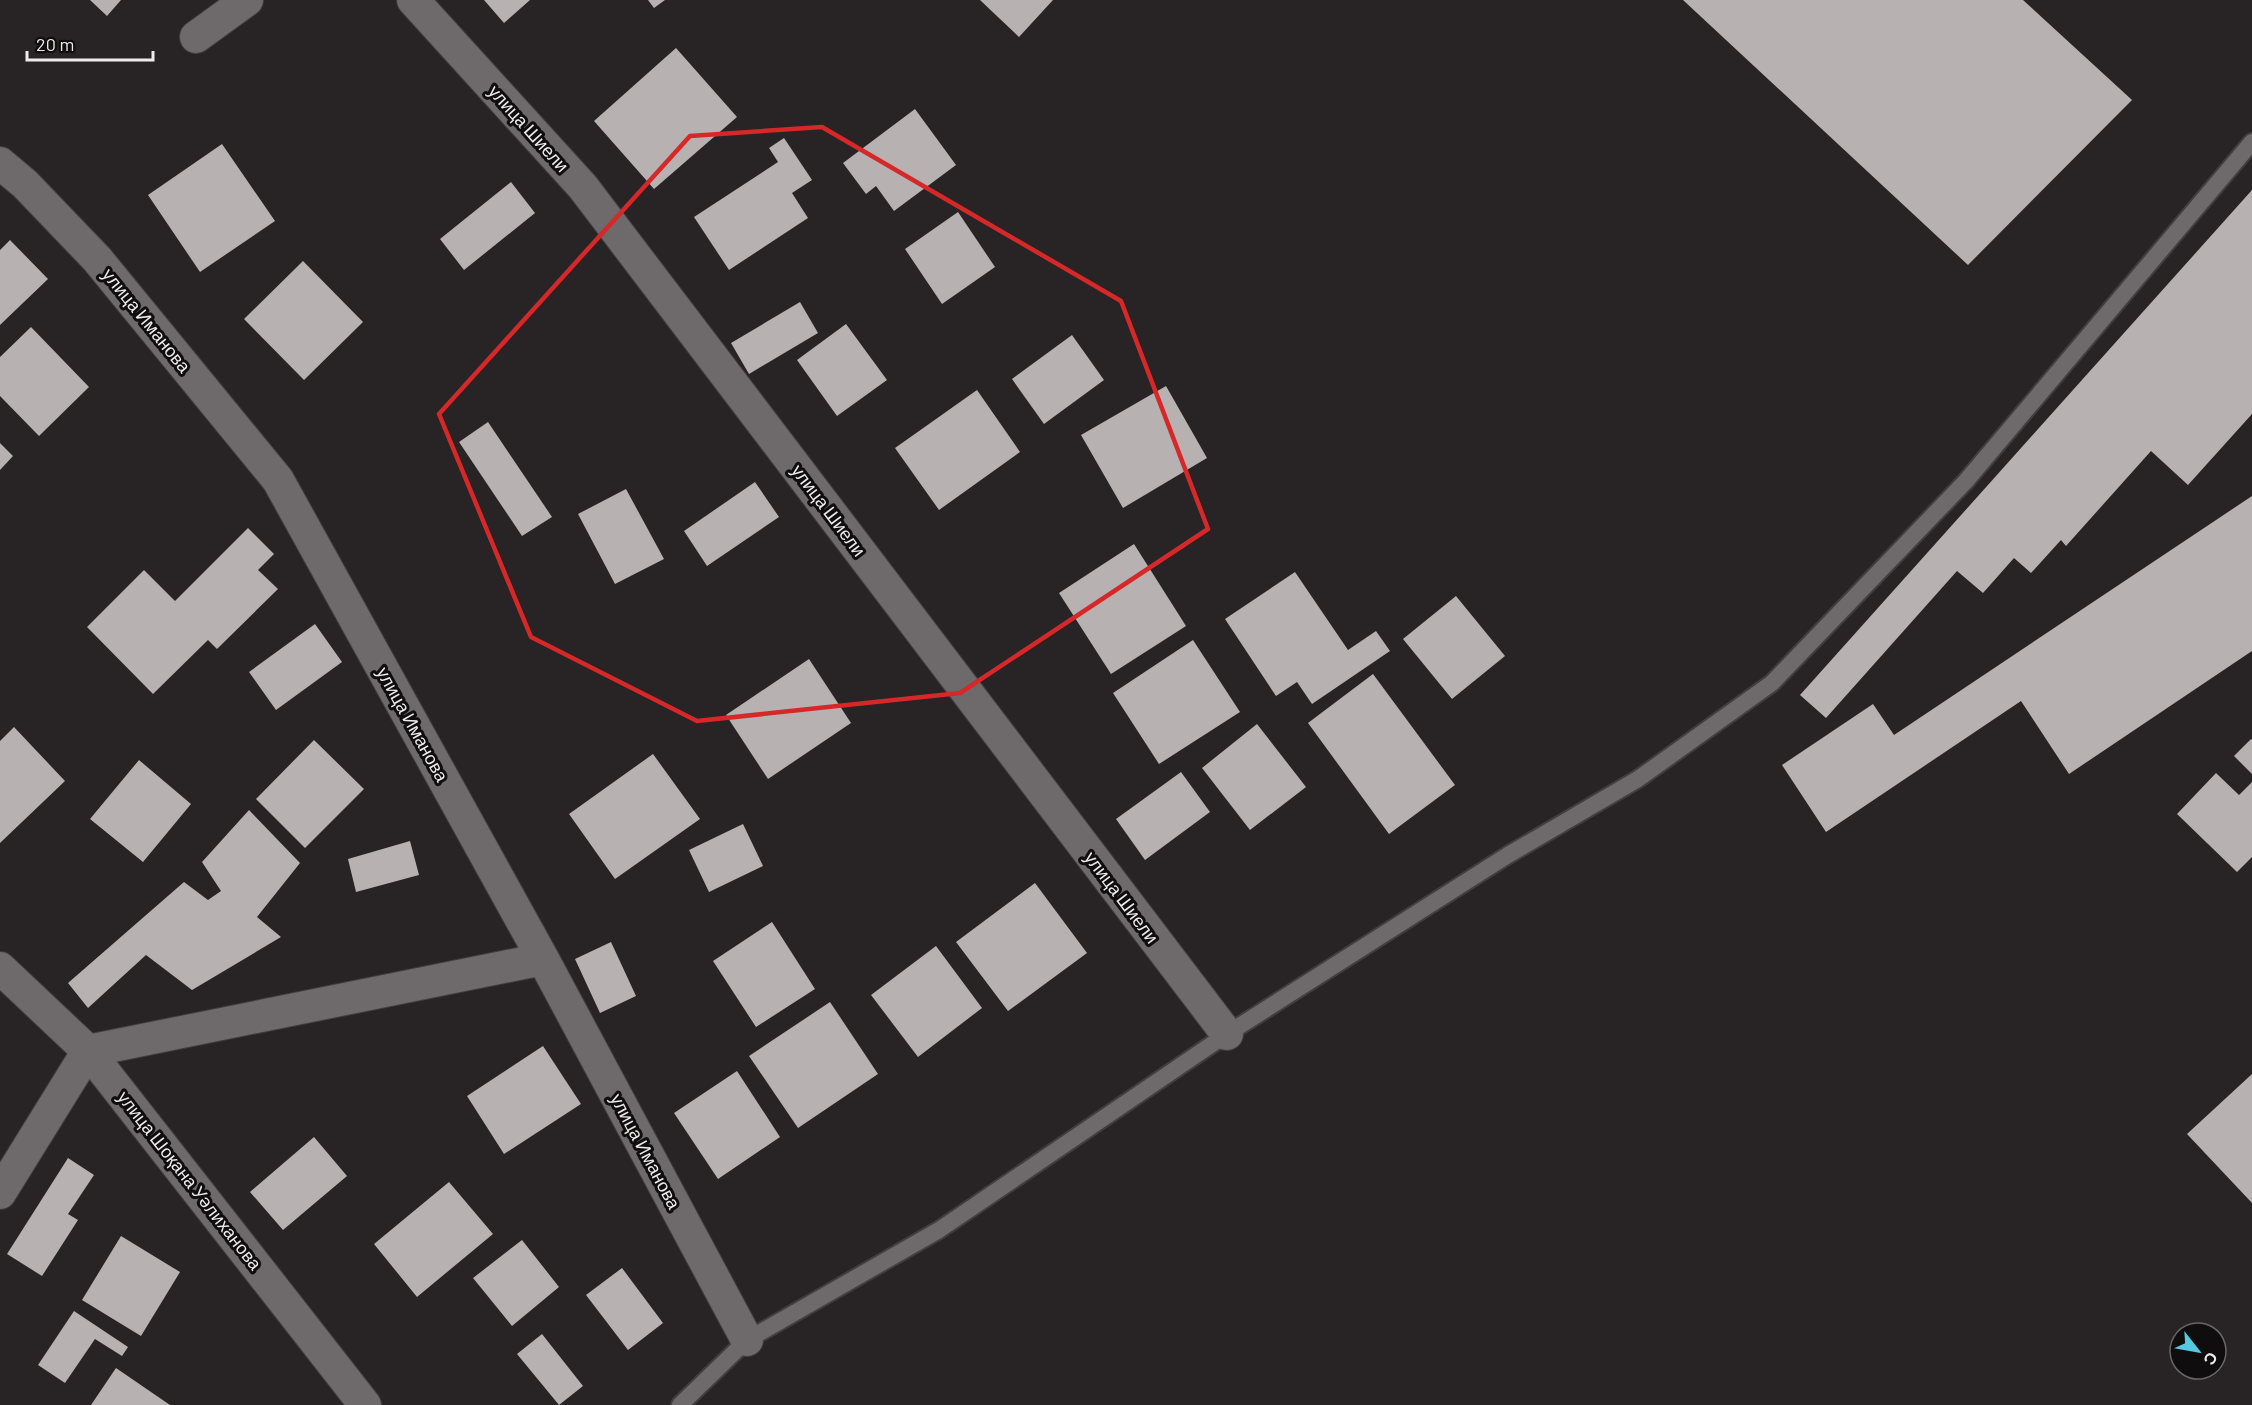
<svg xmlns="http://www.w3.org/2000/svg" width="2252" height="1405" font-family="Barlow,sans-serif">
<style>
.building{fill:#b7b1b2}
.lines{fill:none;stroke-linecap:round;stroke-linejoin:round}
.service-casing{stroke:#423e3f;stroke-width:20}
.minor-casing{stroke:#423e3f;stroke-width:34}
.service{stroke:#6e696a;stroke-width:16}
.minor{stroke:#6e696a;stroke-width:32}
.marked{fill:none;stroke:#d62828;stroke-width:4.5;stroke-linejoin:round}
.labels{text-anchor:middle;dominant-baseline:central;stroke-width:6;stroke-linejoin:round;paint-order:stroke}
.street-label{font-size:18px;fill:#eeebeb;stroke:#100d0e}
</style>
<rect width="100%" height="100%" fill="#282324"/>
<path class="building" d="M 90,0 L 121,0 L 107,16 Z
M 484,0 L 530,0 L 504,23 Z
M 648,0 L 665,0 L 654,8 Z
M 980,0 L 1053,0 L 1019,37 Z
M 1683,0 L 2023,0 L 2132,100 L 1968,265 Z
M 676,48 L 737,117 L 654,189 L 594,121 Z
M 915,109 L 956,165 L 894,211 L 876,186 L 866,194 L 843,163 Z
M 784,138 L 812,180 L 792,193 L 808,218 L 729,270 L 694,217 L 778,162 L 769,148 Z
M 222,144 L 275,221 L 200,272 L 148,195 Z
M 511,182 L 535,213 L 464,270 L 440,239 Z
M 2252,190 L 2252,414 L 2188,485 L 2151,451 L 2066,546 L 2061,540 L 2031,573 L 2014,558 L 1983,593 L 1957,571 L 1826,718 L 1800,695 Z
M 958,212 L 995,267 L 942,304 L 905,249 Z
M 10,240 L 48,279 L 0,325 L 0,250 Z
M 303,261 L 363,322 L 304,380 L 244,319 Z
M 800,302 L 818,333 L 749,374 L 731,343 Z
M 846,324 L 887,380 L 837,416 L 797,360 Z
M 31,327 L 89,387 L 39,436 L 0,396 L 0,357 Z
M 1072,335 L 1104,380 L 1044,424 L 1012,379 Z
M 1166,386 L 1207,458 L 1123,508 L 1081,435 Z
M 977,390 L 1020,452 L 939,510 L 895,448 Z
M 488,422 L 552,517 L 522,536 L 459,442 Z
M 0,443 L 13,456 L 0,470 Z
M 755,482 L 779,517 L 707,566 L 684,531 Z
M 626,489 L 664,559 L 615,584 L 578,514 Z
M 2252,496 L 2252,651 L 2069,774 L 2021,701 L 1826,832 L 1782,765 L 1873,704 L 1894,735 Z
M 248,528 L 274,554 L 258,570 L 278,589 L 217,649 L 208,640 L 153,694 L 87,627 L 144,570 L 175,601 Z
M 1134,544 L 1186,626 L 1111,674 L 1059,593 Z
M 1295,572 L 1348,650 L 1376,631 L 1390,651 L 1312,704 L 1297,682 L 1276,696 L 1225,619 Z
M 1456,596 L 1505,656 L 1452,699 L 1403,639 Z
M 315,624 L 342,662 L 276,710 L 249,672 Z
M 1193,640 L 1240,712 L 1159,764 L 1113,693 Z
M 809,659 L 851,723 L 768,779 L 726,715 Z
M 1373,674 L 1455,785 L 1389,834 L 1308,723 Z
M 1257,724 L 1306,787 L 1250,830 L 1202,768 Z
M 14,727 L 65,781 L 0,843 L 0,741 Z
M 2251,739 L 2252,740 L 2252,774 L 2234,756 Z
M 314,740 L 364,789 L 305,848 L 256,799 Z
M 653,754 L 700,819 L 615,879 L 569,814 Z
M 139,760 L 191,804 L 143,862 L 90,819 Z
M 1181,772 L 1210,812 L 1145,860 L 1116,819 Z
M 2216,773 L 2239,795 L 2252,782 L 2252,857 L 2237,872 L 2177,814 Z
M 249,810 L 300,863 L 257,917 L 281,937 L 192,990 L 146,955 L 88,1008 L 68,983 L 184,882 L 208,900 L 221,891 L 202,862 Z
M 743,824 L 763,866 L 709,892 L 689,850 Z
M 410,841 L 419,875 L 356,892 L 348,859 Z
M 1035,883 L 1087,953 L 1008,1011 L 956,942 Z
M 772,922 L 815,989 L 756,1027 L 713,961 Z
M 611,942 L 636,996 L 600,1013 L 575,959 Z
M 936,946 L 982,1008 L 918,1057 L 871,995 Z
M 830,1002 L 878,1074 L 798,1128 L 749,1056 Z
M 543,1046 L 581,1104 L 504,1154 L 467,1096 Z
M 737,1071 L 780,1137 L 718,1179 L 674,1113 Z
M 2252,1074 L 2252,1203 L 2187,1134 Z
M 314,1137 L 347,1176 L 283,1230 L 250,1192 Z
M 68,1158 L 94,1175 L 68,1214 L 78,1220 L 42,1276 L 7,1254 Z
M 449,1182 L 493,1234 L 417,1297 L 374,1244 Z
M 121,1236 L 180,1272 L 141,1336 L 82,1300 Z
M 522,1240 L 559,1287 L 512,1326 L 473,1278 Z
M 622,1268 L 663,1323 L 628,1350 L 586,1295 Z
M 74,1311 L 128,1347 L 122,1356 L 95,1339 L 65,1383 L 38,1365 Z
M 542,1334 L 583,1386 L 559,1405 L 517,1354 Z
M 116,1368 L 170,1405 L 91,1405 Z"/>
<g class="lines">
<g class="service-casing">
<path id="service" d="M 680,1405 L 747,1340 L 939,1230 L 1227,1034 L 1508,855 L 1638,779 L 1772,683 L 1966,481 L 2252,142"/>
</g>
<g class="minor-casing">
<path id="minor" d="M 413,0 L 583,187 L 1227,1034
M 196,37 L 247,0
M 0,163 L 25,184 L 97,259 L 278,480 L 543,959 L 747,1340
M 0,968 L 88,1051 L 365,1405
M 0,1193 L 88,1051 L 543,959"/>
</g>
<use href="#service" class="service"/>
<use href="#minor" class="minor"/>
</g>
<path class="marked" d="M 822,127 L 1121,301 L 1208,529 L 960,693 L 697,721 L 531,637 L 439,414 L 690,136 Z"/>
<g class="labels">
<g class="street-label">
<text transform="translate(529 128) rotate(48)">улица Шиели</text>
<text transform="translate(147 320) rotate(51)">улица Иманова</text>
<text transform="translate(829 510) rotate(53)">улица Шиели</text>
<text transform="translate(413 724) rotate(61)">улица Иманова</text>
<text transform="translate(1122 897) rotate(53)">улица Шиели</text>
<text transform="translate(646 1151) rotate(62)">улица Иманова</text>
<text transform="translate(190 1180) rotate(52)">улица Шоқана Уәлиханова</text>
</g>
</g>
<g transform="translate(2198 1351) rotate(121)"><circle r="28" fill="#100d0e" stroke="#696666" stroke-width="1.5"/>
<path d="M0-4.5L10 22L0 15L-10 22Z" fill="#56c9e1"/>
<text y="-9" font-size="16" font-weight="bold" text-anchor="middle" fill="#eeebeb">С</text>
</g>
<path d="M27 51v9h126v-9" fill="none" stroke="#eeebeb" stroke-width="3"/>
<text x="36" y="51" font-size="18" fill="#eeebeb" stroke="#100d0e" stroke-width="4.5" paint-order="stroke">20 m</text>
</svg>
